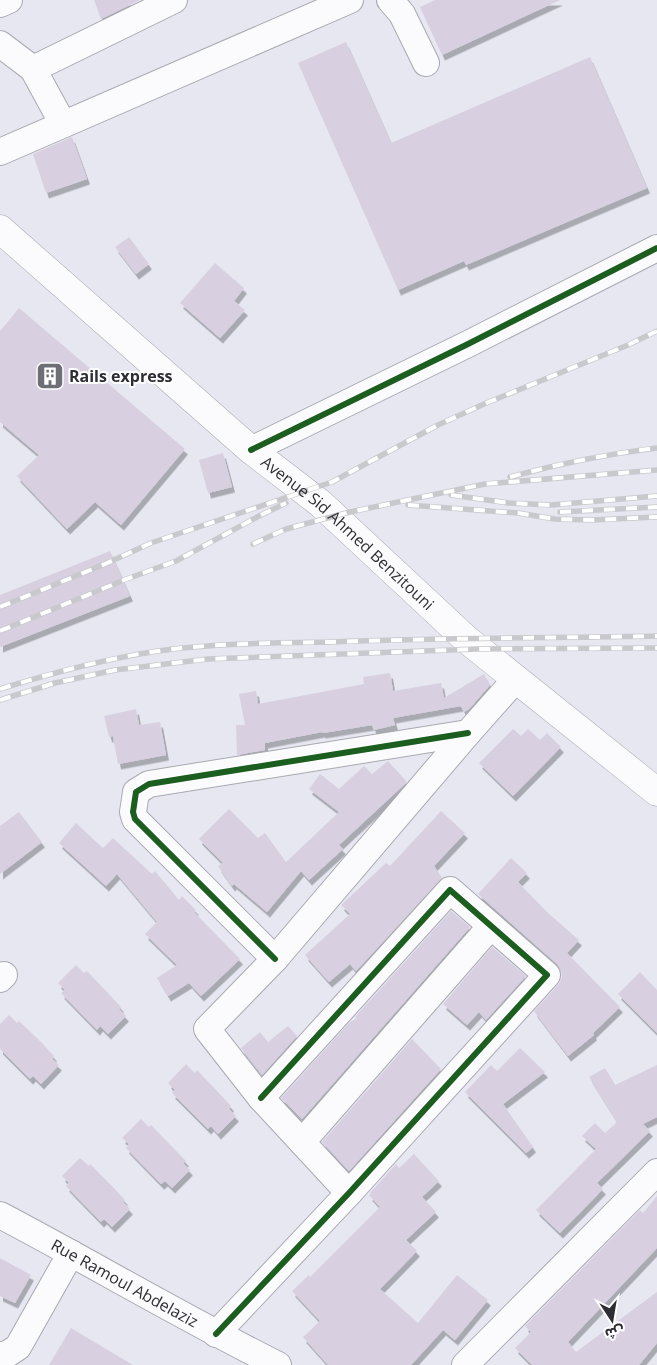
<svg xmlns="http://www.w3.org/2000/svg" width="657" height="1365" font-family="'Open Sans','Noto Sans Arabic',sans-serif">
<style>
.building{fill:#d8d0e0;filter:url(#shadow)}
.lines{fill:none;stroke-linecap:round;stroke-linejoin:round}
.minor-casing{stroke:#a9a9b1;stroke-width:28}
.major-casing{stroke:#a9a9b1;stroke-width:29}
.minor{stroke:#fbfbfd;stroke-width:26}
.major{stroke:#fbfbfd;stroke-width:28}
.rail-casing{stroke:#c9c9cd;stroke-width:5.5}
.rail{stroke:#fff;stroke-width:4;stroke-dasharray:11;stroke-linecap:butt}
.cycleway-casing{stroke:#fff;stroke-width:9}
.cycleway{stroke:#1b5e20;stroke-width:6}
.labels{text-anchor:middle;dominant-baseline:central;stroke-width:4;stroke-linejoin:round;paint-order:stroke}
.poi-label{font-size:16px;font-weight:bold;fill:#2d2d34;stroke:#fff;text-anchor:start}
.street-label{font-size:16px;fill:#2d2d34;stroke:#fff}
</style>
<defs>
<filter id="shadow"><feDropShadow dx="3" dy="5.5" stdDeviation="0" flood-color="#0004"/></filter>
</defs>
<rect width="100%" height="100%" fill="#e7e7f2"/>
<path class="building" d="M 94,0 L 140,0 L 101,19 Z
M 435,0 L 560,0 L 442,55 L 420,7 Z
M 346,42 L 391,143 L 590,57 L 647,188 L 466,265 L 464,261 L 398,290 L 298,63 Z
M 72,137 L 87,179 L 46,193 L 33,154 Z
M 129,237 L 149,264 L 136,274 L 115,247 Z
M 215,263 L 244,288 L 234,301 L 245,310 L 220,338 L 180,303 Z
M 19,308 L 185,449 L 121,525 L 95,502 L 67,529 L 17,476 L 39,455 L 0,422 L 0,331 Z
M 223,453 L 232,487 L 208,493 L 199,460 Z
M 110,551 L 130,596 L 0,647 L 0,595 Z
M 390,673 L 393,691 L 441,683 L 444,698 L 484,674 L 490,685 L 469,709 L 464,712 L 461,706 L 393,718 L 395,725 L 374,730 L 372,725 L 323,733 L 322,732 L 265,743 L 265,750 L 237,755 L 236,725 L 245,725 L 239,694 L 256,691 L 258,704 L 364,684 L 363,677 Z
M 136,709 L 139,725 L 160,722 L 166,755 L 118,764 L 113,736 L 109,737 L 104,716 Z
M 513,729 L 521,736 L 528,729 L 540,740 L 547,733 L 561,747 L 513,796 L 479,763 Z
M 388,761 L 407,782 L 339,845 L 343,849 L 309,880 L 301,871 L 267,912 L 234,884 L 232,886 L 218,866 L 223,863 L 199,839 L 229,809 L 258,838 L 265,833 L 286,862 L 339,812 L 309,789 L 320,774 L 339,789 L 364,766 L 372,774 Z
M 441,811 L 465,833 L 434,866 L 442,878 L 356,971 L 350,964 L 329,982 L 305,955 L 350,914 L 341,905 L 386,863 L 390,866 Z
M 19,812 L 42,842 L 0,874 L 0,826 Z
M 76,823 L 103,848 L 113,838 L 152,874 L 155,871 L 179,900 L 182,896 L 196,910 L 194,912 L 240,959 L 201,996 L 189,983 L 168,996 L 157,978 L 177,965 L 145,934 L 157,922 L 117,874 L 106,886 L 59,843 Z
M 511,858 L 527,873 L 518,882 L 548,913 L 579,940 L 567,953 L 620,1007 L 593,1033 L 594,1035 L 568,1056 L 534,1011 L 558,985 L 562,978 L 561,970 L 557,964 L 478,894 Z
M 451,911 L 470,927 L 302,1119 L 281,1098 L 349,1023 L 357,1018 L 355,1017 Z
M 492,947 L 526,976 L 486,1020 L 479,1012 L 467,1025 L 443,1004 Z
M 76,965 L 84,973 L 87,971 L 108,993 L 121,1007 L 119,1009 L 126,1016 L 108,1034 L 100,1026 L 97,1030 L 61,993 L 65,990 L 58,983 Z
M 640,972 L 657,990 L 657,1033 L 618,994 Z
M 9,1015 L 17,1023 L 19,1021 L 41,1042 L 54,1056 L 52,1059 L 59,1065 L 41,1084 L 33,1076 L 30,1079 L 0,1049 L 0,1024 Z
M 288,1026 L 297,1036 L 262,1075 L 241,1048 L 260,1032 L 268,1042 Z
M 412,1039 L 441,1069 L 349,1171 L 322,1142 Z
M 520,1048 L 545,1072 L 503,1104 L 533,1147 L 526,1153 L 465,1092 L 491,1065 L 497,1071 Z
M 186,1064 L 195,1073 L 197,1070 L 219,1093 L 231,1106 L 229,1109 L 236,1116 L 218,1134 L 211,1126 L 208,1129 L 172,1093 L 175,1090 L 168,1083 Z
M 657,1065 L 657,1117 L 643,1124 L 650,1131 L 597,1183 L 603,1189 L 560,1233 L 536,1210 L 596,1149 L 582,1136 L 595,1123 L 605,1133 L 617,1122 L 589,1077 L 605,1068 L 615,1085 Z
M 141,1119 L 149,1127 L 151,1125 L 186,1161 L 183,1163 L 190,1170 L 172,1188 L 165,1181 L 161,1184 L 126,1148 L 129,1144 L 122,1138 Z
M 414,1154 L 439,1181 L 422,1197 L 436,1212 L 406,1240 L 417,1251 L 380,1289 L 418,1323 L 457,1275 L 488,1300 L 455,1340 L 443,1330 L 411,1365 L 328,1365 L 303,1337 L 320,1321 L 292,1291 L 309,1275 L 310,1277 L 380,1207 L 369,1195 L 371,1194 L 370,1193 L 396,1164 L 399,1168 Z
M 80,1158 L 89,1166 L 90,1164 L 112,1186 L 125,1200 L 123,1202 L 130,1209 L 112,1227 L 104,1219 L 101,1222 L 66,1186 L 69,1183 L 62,1176 Z
M 657,1196 L 657,1248 L 568,1342 L 576,1352 L 657,1292 L 657,1343 L 639,1365 L 532,1365 L 515,1348 L 531,1332 L 525,1326 L 640,1210 L 643,1213 Z
M 0,1258 L 31,1275 L 15,1303 L 0,1296 Z
M 71,1328 L 133,1365 L 49,1365 Z"/>
<g class="lines">
<g class="minor-casing">
<g id="minor">
<path d="M 390,0 L 402,14 L 426,63"/>
<path d="M 0,4 L 9,0"/>
<path d="M 0,44 L 33,69 L 63,124"/>
<path d="M 33,69 L 174,0"/>
<path d="M 0,152 L 350,0"/>
<path d="M 251,450 L 468,344 L 657,248"/>
<path d="M 275,959 L 135,819 L 133,812 L 136,792 L 149,784 L 468,733"/>
<path d="M 0,979 L 4,975"/>
<path d="M 302,1142 L 491,926"/>
<path d="M 349,1193 L 261,1098 L 207,1029 L 275,959 L 468,733 L 516,679"/>
<path id="s1" d="M 0,1215 C 93,1264 184,1318 278,1365"/>
<path d="M 216,1334 L 349,1193 L 547,975 L 450,890 L 261,1098"/>
<path d="M 0,1356 L 9,1353 L 18,1347 L 71,1253"/>
<path d="M 465,1365 L 657,1172"/>
</g>
</g>
<g class="major-casing">
<g id="major">
<path id="s2" d="M 0,229 L 251,450 L 320,503 L 466,639 L 657,792"/>
</g>
</g>
<use href="#minor" class="minor"/>
<use href="#major" class="major"/>
<g class="rail-casing">
<path id="rail" d="M 510,477 C 558,464 607,454 657,448
M 451,495 L 509,503 L 551,505 L 657,496
M 408,505 L 518,513 L 555,519 L 592,520 L 657,517
M 560,512 L 657,507
M 253,544 L 286,529 L 350,512 L 485,484 L 657,470
M 0,607 L 105,564 L 151,543 L 332,482 L 438,425 L 484,404 L 628,345 L 657,331
M 0,631 L 124,580 L 176,561 L 259,516 L 286,503
M 0,689 C 52,673 104,659 158,651 C 215,643 274,643 332,642 C 440,638 549,638 657,636
M 0,700 L 55,683 L 115,670 L 208,659 L 478,649 L 657,648"/>
</g>
<use href="#rail" class="rail"/>
<g class="cycleway-casing">
<path id="cycleway" d="M 251,450 L 468,344 L 657,248
M 275,959 L 135,819 L 133,812 L 136,792 L 149,784 L 468,733
M 216,1334 L 349,1193 L 547,975 L 450,890 L 261,1098"/>
</g>
<use href="#cycleway" class="cycleway"/>
</g>
<defs>
<g id="building-square" transform="scale(1.4375)"><rect x="-9" y="-9" width="18" height="18" rx="4" fill="#6e6e76" stroke="#fff"/><path d="M-4-6H4V6H1V3H-1V6H-4ZM-2.5-4.3h1.7v1.8h-1.7ZM.8-4.3h1.7v1.8H.8ZM-2.5-1h1.7V.8h-1.7ZM.8-1h1.7V.8H.8Z" fill="#fff"/></g>
</defs>
<g fill-rule="evenodd">
<use href="#building-square" x="50" y="376"/>
</g>
<g class="labels">
<g class="poi-label">
<text x="69" y="376">Rails express</text>
</g>
<g class="street-label">
<text stroke="none"><textPath href="#s2" startOffset="462">Avenue Sid Ahmed Benzitouni</textPath></text>
<text stroke="none"><textPath href="#s1" startOffset="142">Rue Ramoul Abdelaziz</textPath></text>
</g>
</g>
<g transform="translate(612 1320) rotate(168)" stroke="#ffffff" stroke-width="4" paint-order="stroke">
<path d="M0-4L9 19L0 12L-9 19Z" fill="#2d2d34"/>
<text y="-8" font-size="14" font-weight="bold" text-anchor="middle" fill="#2d2d34">ش</text>
</g>
</svg>
